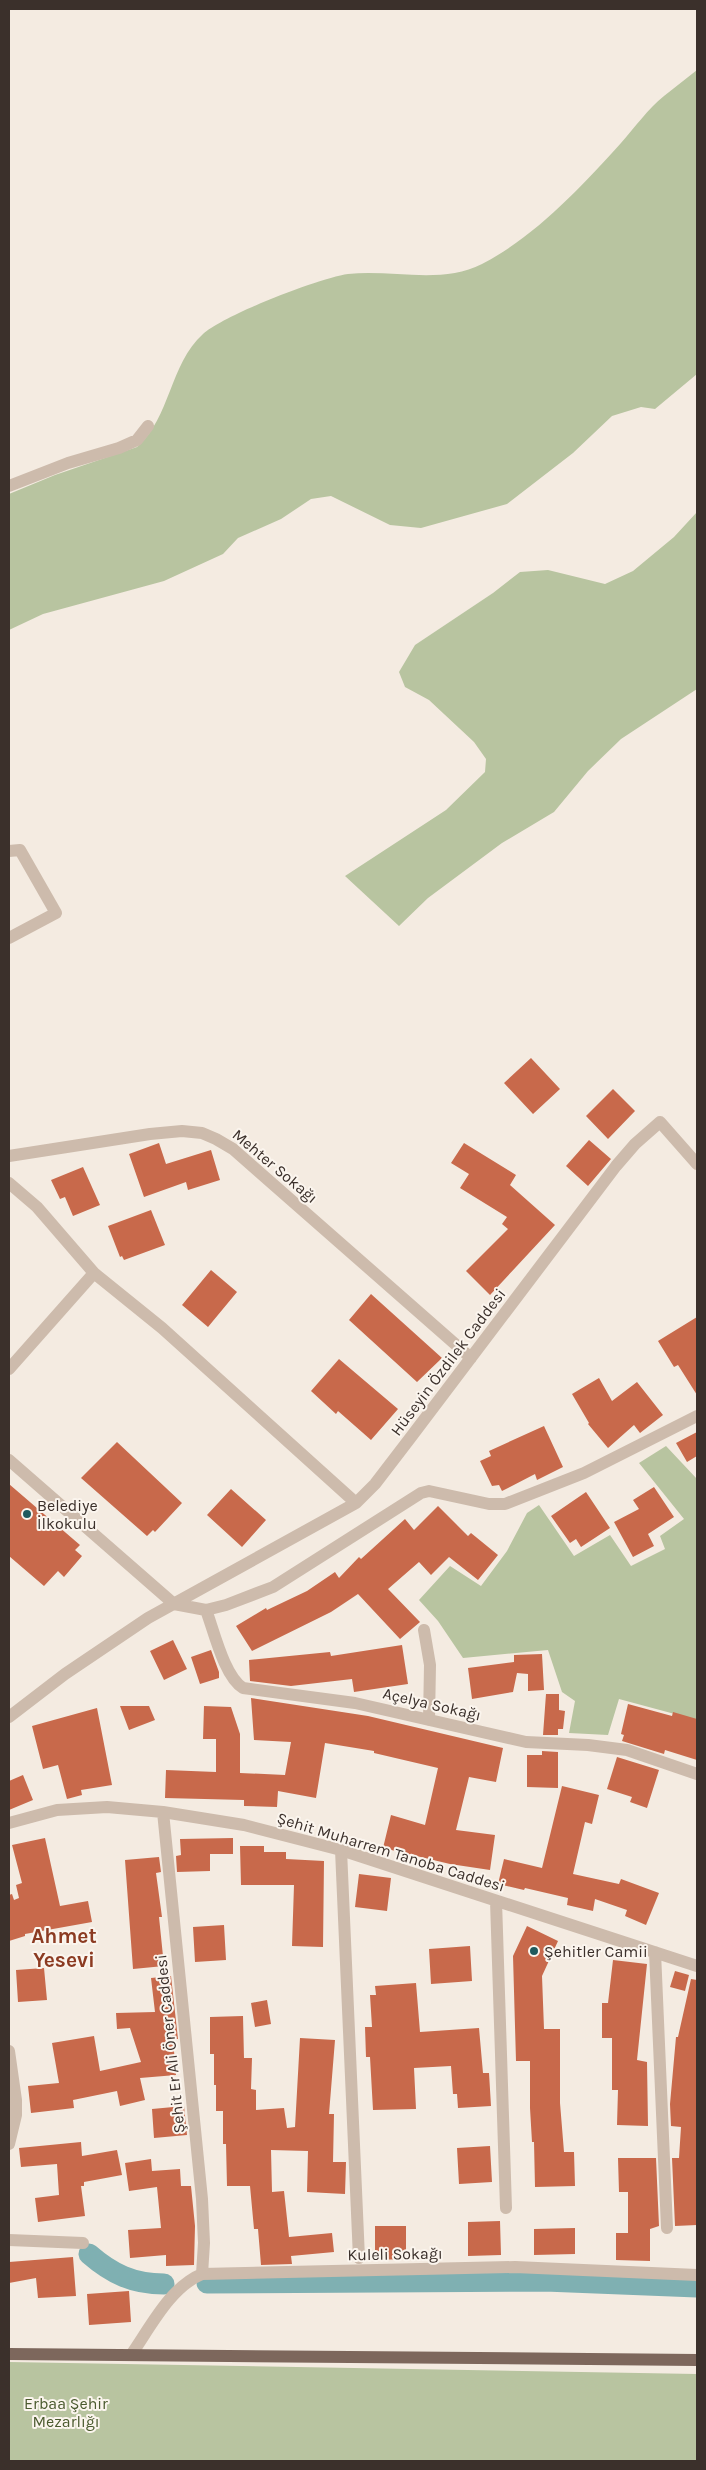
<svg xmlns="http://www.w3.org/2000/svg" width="706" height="2470" font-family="Karla,sans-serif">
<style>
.green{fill:#b8c4a0}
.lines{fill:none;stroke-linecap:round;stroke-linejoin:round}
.canal{stroke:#7fb0b2;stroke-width:21}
.building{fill:#c8694b}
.minor{stroke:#cdbbac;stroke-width:12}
.major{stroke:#7d675c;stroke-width:12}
.poi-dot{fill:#1f5a5e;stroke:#fbf5ee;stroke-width:2}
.labels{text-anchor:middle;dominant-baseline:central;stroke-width:4;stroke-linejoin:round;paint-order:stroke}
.street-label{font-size:16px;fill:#3b302b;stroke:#fbf5ee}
.poi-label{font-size:16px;fill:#3b302b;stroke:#fbf5ee;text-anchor:start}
.park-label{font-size:16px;fill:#4a5a2e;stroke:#fbf5ee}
.district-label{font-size:21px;font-weight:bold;fill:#8c3b22;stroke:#fbf5ee}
</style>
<rect width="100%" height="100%" fill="#f4ebe1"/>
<path class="green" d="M 697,70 L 697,374 L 655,409 L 641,407 L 612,416 L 573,453 L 507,504 L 421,528 L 390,525 L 331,496 L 311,499 L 281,519 L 238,538 L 223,554 L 164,581 L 43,614 L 9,630 L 9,494 L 55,475 L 137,447 C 171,417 169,365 203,334 C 224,315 319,278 348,274 C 392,269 441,285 482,264 C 536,236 581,187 621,143 C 635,127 648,109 664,96 C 675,87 686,79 697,70 Z
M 697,512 L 697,689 L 621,739 L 588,771 L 554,812 L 502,843 L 428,898 L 399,926 L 345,876 L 446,810 L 485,772 L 486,759 L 474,742 L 429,700 L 405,687 L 399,672 L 415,645 L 493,593 L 520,572 L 548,570 L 605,584 L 633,571 L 674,537 Z
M 666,1446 L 697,1479 L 697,1720 L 619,1699 L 608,1735 L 569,1733 L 575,1701 L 562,1692 L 548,1650 L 463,1658 L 438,1621 L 419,1600 L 450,1566 L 481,1586 L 507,1551 L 527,1513 L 539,1505 L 574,1556 L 610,1535 L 631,1566 L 665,1549 L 660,1536 L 684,1519 L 639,1463 Z
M 9,2362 L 697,2374 L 697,2461 L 9,2461 Z"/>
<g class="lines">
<path class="canal" d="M 89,2254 C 112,2274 133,2284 164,2284
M 207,2283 L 545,2281 L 697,2287"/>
</g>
<path class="building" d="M 531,1058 L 560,1089 L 533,1114 L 504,1083 Z
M 613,1089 L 635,1111 L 608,1139 L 586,1116 Z
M 589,1140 L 611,1159 L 588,1186 L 566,1166 Z
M 159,1143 L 166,1164 L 211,1150 L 220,1180 L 188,1190 L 186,1182 L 144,1197 L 129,1154 Z
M 464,1143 L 516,1175 L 510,1185 L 555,1225 L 490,1295 L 466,1271 L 508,1229 L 502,1224 L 507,1217 L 460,1188 L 469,1174 L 451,1163 Z
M 83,1167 L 100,1205 L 73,1216 L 65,1197 L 60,1199 L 51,1180 Z
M 151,1210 L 165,1245 L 124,1260 L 122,1256 L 120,1257 L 108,1226 Z
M 211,1270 L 237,1292 L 208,1327 L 182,1305 Z
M 371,1294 L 442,1358 L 417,1382 L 349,1320 Z
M 697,1317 L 697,1395 L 678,1365 L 674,1367 L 658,1341 Z
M 339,1359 L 398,1409 L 371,1440 L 338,1411 L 336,1414 L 311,1391 Z
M 599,1378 L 612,1401 L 637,1382 L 663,1415 L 640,1433 L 634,1425 L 608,1448 L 588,1424 L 589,1423 L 572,1394 Z
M 544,1426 L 563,1467 L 537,1480 L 535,1474 L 502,1491 L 499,1485 L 492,1486 L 480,1461 L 491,1456 L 489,1451 Z
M 697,1432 L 697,1456 L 687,1462 L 676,1443 Z
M 117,1442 L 182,1503 L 155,1532 L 153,1530 L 147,1536 L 81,1478 Z
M 9,1484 L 80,1545 L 75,1550 L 82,1556 L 64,1577 L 58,1571 L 44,1586 L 9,1556 Z
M 654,1487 L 674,1517 L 648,1534 L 654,1546 L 633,1557 L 614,1522 L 639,1509 L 633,1500 Z
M 231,1489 L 266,1520 L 242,1547 L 207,1515 Z
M 586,1492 L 610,1528 L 581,1547 L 576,1539 L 570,1543 L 551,1516 Z
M 438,1506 L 468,1536 L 471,1533 L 498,1555 L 478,1580 L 449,1557 L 431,1575 L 419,1562 L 388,1589 L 420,1622 L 400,1639 L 358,1594 L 331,1612 L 252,1651 L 236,1626 L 266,1608 L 267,1610 L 307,1591 L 335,1572 L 339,1578 L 359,1557 L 361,1559 L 405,1519 L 414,1530 Z
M 173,1640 L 187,1669 L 164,1680 L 150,1651 Z
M 402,1645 L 408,1684 L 354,1692 L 352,1679 L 291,1686 L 250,1681 L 249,1660 L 330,1652 L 331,1656 Z
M 211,1650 L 219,1672 L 219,1678 L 200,1684 L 191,1657 Z
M 542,1654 L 544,1690 L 528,1691 L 528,1674 L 517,1673 L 513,1692 L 472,1699 L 468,1668 L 514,1662 L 514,1655 Z
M 546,1694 L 559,1694 L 559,1710 L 565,1711 L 563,1729 L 558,1729 L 558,1735 L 543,1735 Z
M 251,1698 L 368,1716 L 503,1748 L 496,1782 L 469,1777 L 456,1830 L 495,1835 L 490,1870 L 450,1864 L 383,1848 L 391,1815 L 425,1825 L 438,1768 L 374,1753 L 374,1751 L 325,1743 L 316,1798 L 278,1791 L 277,1807 L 244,1806 L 244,1800 L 165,1798 L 166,1770 L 216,1772 L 216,1739 L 203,1739 L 204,1706 L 231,1707 L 240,1734 L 240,1773 L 285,1775 L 291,1742 L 254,1740 Z
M 628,1704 L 672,1716 L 673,1712 L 697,1719 L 697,1760 L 665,1750 L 664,1754 L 622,1741 L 624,1735 L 621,1734 Z
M 120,1706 L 149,1706 L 155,1720 L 129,1730 Z
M 97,1708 L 112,1785 L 81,1790 L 82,1795 L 67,1799 L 58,1765 L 43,1769 L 32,1726 Z
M 542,1751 L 558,1752 L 558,1788 L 527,1787 L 527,1755 L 542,1755 Z
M 617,1757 L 659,1770 L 647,1808 L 630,1802 L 632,1797 L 607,1789 Z
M 23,1775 L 33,1800 L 9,1810 L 9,1781 Z
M 562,1786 L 599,1795 L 592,1824 L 585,1822 L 573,1874 L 619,1884 L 621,1879 L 659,1893 L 646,1925 L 625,1916 L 627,1910 L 595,1899 L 593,1911 L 567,1905 L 568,1898 L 525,1888 L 524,1890 L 498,1884 L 504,1859 L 542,1868 Z
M 45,1838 L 60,1906 L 88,1901 L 92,1922 L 25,1934 L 25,1936 L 9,1941 L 9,1895 L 12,1894 L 14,1900 L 19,1898 L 16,1885 L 22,1883 L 12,1845 Z
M 233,1838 L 233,1854 L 210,1854 L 210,1871 L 177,1872 L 176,1856 L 181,1855 L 180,1839 Z
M 240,1846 L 264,1846 L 264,1852 L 286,1852 L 286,1859 L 324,1861 L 323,1947 L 292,1946 L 294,1885 L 241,1885 Z
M 159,1857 L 161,1872 L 156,1873 L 162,1917 L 159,1917 L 164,1966 L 133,1969 L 125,1860 Z
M 359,1874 L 391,1878 L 387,1911 L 355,1907 Z
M 224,1925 L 226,1960 L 195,1962 L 193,1927 Z
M 527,1926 L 558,1941 L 542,1976 L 544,2029 L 560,2029 L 560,2103 L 564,2152 L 574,2152 L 575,2186 L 535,2187 L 534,2142 L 532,2142 L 530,2108 L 530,2061 L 516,2061 L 513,1956 Z
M 470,1946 L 472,1981 L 431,1984 L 429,1949 Z
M 613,1960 L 647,1964 L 637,2060 L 647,2062 L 648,2126 L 617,2125 L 618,2090 L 612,2090 L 612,2038 L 602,2038 L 602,2003 L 608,2003 Z
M 44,1968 L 47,2000 L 18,2002 L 16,1970 Z
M 675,1971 L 689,1975 L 685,1991 L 670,1987 Z
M 171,1976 L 178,2039 L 173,2039 L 176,2075 L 140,2078 L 145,2100 L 120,2106 L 117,2091 L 73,2100 L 74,2108 L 31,2113 L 28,2086 L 59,2083 L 52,2043 L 94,2036 L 100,2071 L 141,2062 L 130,2028 L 117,2029 L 116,2013 L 155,2012 L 151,1978 Z
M 691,1979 L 697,1980 L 697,2225 L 675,2226 L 672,2158 L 679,2158 L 681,2127 L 671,2126 L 670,2104 L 676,2037 L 678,2037 Z
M 416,1983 L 420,2032 L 479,2028 L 483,2073 L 489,2073 L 491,2106 L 458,2108 L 457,2094 L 453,2094 L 451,2066 L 414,2068 L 416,2109 L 373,2110 L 370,2057 L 366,2057 L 365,2027 L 372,2027 L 370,1995 L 376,1995 L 375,1986 Z
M 267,2000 L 271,2024 L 255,2027 L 251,2003 Z
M 243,2016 L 244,2058 L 252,2058 L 251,2089 L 256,2090 L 256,2110 L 284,2108 L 287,2128 L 295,2127 L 300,2038 L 335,2040 L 329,2114 L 334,2114 L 333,2162 L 346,2162 L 345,2194 L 307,2192 L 308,2151 L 271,2150 L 272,2192 L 284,2191 L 289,2237 L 332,2233 L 334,2252 L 291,2256 L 292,2264 L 261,2265 L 258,2229 L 254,2229 L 250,2186 L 227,2186 L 226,2144 L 223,2144 L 223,2111 L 216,2111 L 216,2085 L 214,2085 L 214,2054 L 210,2054 L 210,2017 Z
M 184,2106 L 187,2135 L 154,2138 L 152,2109 Z
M 81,2142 L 82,2156 L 117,2150 L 122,2175 L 84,2182 L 84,2186 L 81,2186 L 85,2216 L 38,2222 L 35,2198 L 59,2195 L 57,2164 L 21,2167 L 19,2148 Z
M 490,2146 L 492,2182 L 459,2184 L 457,2148 Z
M 618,2158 L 656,2158 L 659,2226 L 650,2229 L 650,2261 L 616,2260 L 616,2233 L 628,2233 L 628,2192 L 619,2192 Z
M 151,2159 L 152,2171 L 180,2169 L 181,2186 L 191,2186 L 195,2226 L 194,2265 L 166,2266 L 166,2255 L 130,2258 L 128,2230 L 161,2228 L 157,2187 L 129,2191 L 125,2163 Z
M 500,2221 L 501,2255 L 468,2256 L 468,2222 Z
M 375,2226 L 406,2226 L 406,2259 L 375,2260 Z
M 575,2228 L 575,2254 L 534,2255 L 534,2229 Z
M 73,2257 L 76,2296 L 38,2298 L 36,2278 L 9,2283 L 9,2262 Z
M 129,2291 L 131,2322 L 89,2325 L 87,2294 Z"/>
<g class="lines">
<path class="minor" d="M 9,486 L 68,463 L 119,448 L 137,440 L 148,426
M 9,851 L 20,850 L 56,913 L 9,938
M 9,1156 L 150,1134 L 182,1131 L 202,1133 L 216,1139 L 233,1149 L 471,1358
M 9,1183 L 37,1207 L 94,1273 L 162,1328 L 356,1503
M 9,1369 L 94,1273
M 9,1460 L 174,1604 L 206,1610 L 226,1605 L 273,1587 L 421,1493 L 429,1491 L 489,1504 L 505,1504 L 584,1473 L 697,1416
M 206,1610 C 214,1631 224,1676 243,1688 L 355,1703 L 526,1742 L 588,1745 L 627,1750 L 697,1774
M 424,1630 L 430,1665 L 429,1720
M 9,1717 L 65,1674 L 148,1618 L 356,1503 L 375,1484 L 411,1437 L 616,1166 L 635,1144 L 660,1122 L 697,1164
M 163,1812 L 202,2199 L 204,2243 L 202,2274
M 9,1823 L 57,1810 L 107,1807 L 163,1812 L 244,1825 L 341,1850 L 697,1966
M 341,1850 L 359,2258
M 496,1901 L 506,2208
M 655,1952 L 667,2228
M 9,2051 L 16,2100 L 16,2115 L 9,2144
M 9,2240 L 83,2243
M 131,2355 C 150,2328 170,2287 202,2274 L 515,2267 L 697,2275"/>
<path class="major" d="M 9,2354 L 697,2360"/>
</g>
<g class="poi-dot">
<circle cx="27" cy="1514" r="5"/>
<circle cx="534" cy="1951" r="5"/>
</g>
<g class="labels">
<g class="street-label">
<text transform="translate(275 1166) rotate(40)">Mehter Sokağı</text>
<text transform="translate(448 1362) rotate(-53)">Hüseyin Özdilek Caddesi</text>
<text transform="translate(432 1704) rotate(13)">Açelya Sokağı</text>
<text transform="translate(391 1852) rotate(17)">Şehit Muharrem Tanoba Caddesi</text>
<text transform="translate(170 2044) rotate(-96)">Şehit Er Ali Öner Caddesi</text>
<text transform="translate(395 2254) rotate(-1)">Kuleli Sokağı</text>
</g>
<g class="poi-label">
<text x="37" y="1505">Belediye<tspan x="37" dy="18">İlkokulu</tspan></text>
<text x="544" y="1951">Şehitler Camii</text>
</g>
<g class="park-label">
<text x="66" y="2403">Erbaa Şehir<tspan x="66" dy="18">Mezarlığı</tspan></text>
</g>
<g class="district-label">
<text x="64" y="1936">Ahmet<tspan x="64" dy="24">Yesevi</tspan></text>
</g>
</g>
<rect width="706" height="2470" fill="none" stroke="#3b302b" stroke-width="20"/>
</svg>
